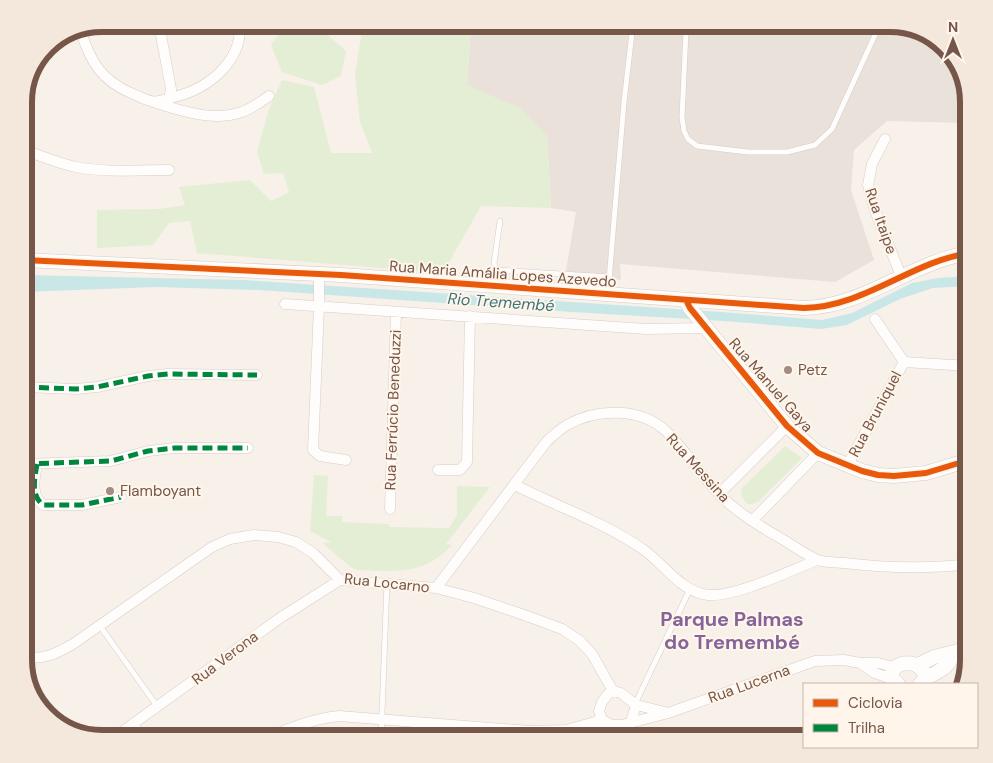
<svg xmlns="http://www.w3.org/2000/svg" width="993" height="763" font-family="'DM Sans',sans-serif">
<style>
.industrial{fill:#eae1da}
.green{fill:#e4eed4}
.water{fill:#cae7e8}
.lines{fill:none;stroke-linecap:round;stroke-linejoin:round}
.lane-casing{stroke:#d6ccc7;stroke-width:6}
.street-casing{stroke:#d6ccc7;stroke-width:11}
.secondary-casing{stroke:#d6ccc6;stroke-width:15}
.lane{stroke:#fefdfc;stroke-width:5}
.street{stroke:#fefdfc;stroke-width:10}
.secondary{stroke:#fefdfc;stroke-width:14}
.quiet{stroke:#00873e;stroke-width:5;stroke-dasharray:10 5;stroke-linecap:butt}
.cycleway-casing{stroke:#fff5ea;stroke-width:9}
.cycleway{stroke:#e8590c;stroke-width:6}
.poi-dot{fill:#a38c81;stroke:#fff5ea;stroke-width:2}
.labels{text-anchor:middle;dominant-baseline:central;stroke-width:4;stroke-linejoin:round;paint-order:stroke}
.street-label{font-size:15px;fill:#765649;stroke:#fff5ea}
.poi-label{font-size:15px;fill:#765649;stroke:#fff5ea;text-anchor:start}
.water-label{font-size:16px;font-style:italic;fill:#3c767c;stroke:#fff5ea}
.district-label{font-size:20px;font-weight:bold;fill:#84649a;stroke:#fff5ea}
.rim{fill:none;stroke:#765649;stroke-width:6}
</style>
<rect width="100%" height="100%" fill="#f7f1ea"/>
<path class="industrial" d="M 471,24 L 891,24 L 939,40 L 961,68 L 969,102 L 969,123 L 887,121 L 854,150 L 851,190 L 874,260 L 835,282 L 620,264 L 621,280 L 565,276 L 576,212 L 551,208 L 547,136 L 467,85 Z"/>
<path class="green" d="M 286,24 L 326,24 L 324,32 L 346,51 L 341,76 L 322,85 L 282,72 L 271,45 Z
M 363,24 L 471,24 L 467,85 L 520,108 L 547,136 L 551,208 L 481,206 L 443,273 L 197,253 L 190,221 L 169,223 L 153,245 L 97,248 L 97,210 L 159,209 L 185,205 L 179,187 L 250,180 L 271,201 L 289,192 L 283,173 L 264,174 L 257,152 L 269,109 L 282,80 L 314,87 L 331,153 L 372,153 L 360,122 L 355,74 Z
M 785,446 L 802,458 L 758,502 L 751,504 L 747,504 L 742,497 L 741,489 Z
M 314,475 L 328,476 L 326,516 L 342,516 L 342,522 L 389,524 L 389,527 L 449,528 L 457,515 L 457,486 L 490,487 L 446,544 L 452,545 C 424,576 395,571 357,570 C 351,569 330,549 323,543 L 331,542 L 310,531 Z"/>
<path class="water" d="M 24,275 L 243,280 L 722,312 L 822,320 L 852,313 L 912,283 L 938,278 L 969,276 L 969,286 L 933,288 L 900,299 L 847,325 L 821,329 L 724,321 L 572,312 L 259,290 L 156,287 L 24,292 Z"/>
<g class="lines">
<g class="lane-casing">
<path id="lane" d="M 683,24 L 686,31 L 682,117 L 684,131 L 688,139 L 697,146 L 748,152 L 787,152 L 815,145 L 832,129 L 880,24
M 500,221 L 494,263 L 497,270 L 610,277
M 608,292 L 624,102 L 633,24
M 100,626 L 157,706
M 635,704 L 690,589
M 381,739 L 387,583"/>
</g>
<g class="street-casing">
<path id="street" d="M 159,24 L 171,89 L 169,98
M 81,32 C 91,63 102,81 133,94 C 139,96 145,100 151,101 C 157,103 167,99 174,97 C 208,89 242,62 240,24
M 153,102 C 182,111 212,122 242,112 C 252,108 261,102 269,96
M 885,139 L 872,164 L 868,185 L 874,208 L 901,276
M 24,150 C 41,156 58,163 76,167 C 106,173 139,170 169,170
M 24,221 L 25,261
M 319,274 L 319,306 L 313,450 L 320,456 L 346,460
M 285,304 L 646,329 L 706,328
M 875,319 L 904,362
M 904,362 L 969,366
M 24,387 L 76,389 L 97,387 L 148,376 L 168,374 L 257,375
M 24,464 L 111,461 L 148,451 L 175,448 L 248,448
M 37,464 C 35,477 30,495 43,505 L 82,505 L 121,497
M 847,466 L 904,362
M 438,470 L 460,470 L 467,462 L 470,316
M 515,485 C 558,507 604,522 644,550 C 665,565 681,592 708,595 C 735,597 790,571 817,560
M 719,494 L 787,426
M 390,509 L 396,312
M 752,521 L 818,453
M 436,588 L 547,441 C 553,436 560,429 567,425 C 597,408 641,407 667,432 C 687,452 701,476 721,496 C 739,514 760,526 782,539 C 793,546 804,553 815,559 C 823,563 835,562 844,563 C 886,568 927,569 969,564
M 24,657 C 45,660 55,654 73,644 L 212,547 L 230,539 L 254,535 L 278,537 L 296,542 L 313,553 L 340,580 L 436,588 L 474,598 L 527,616 L 562,629 L 580,641 L 592,654 L 613,691
M 860,663 L 875,673 L 892,679
M 636,705 L 665,712
M 602,720 L 612,725 L 622,725 L 668,713 L 815,661 L 844,660 L 860,663 L 878,663 L 894,667
M 132,726 L 149,739
M 112,739 L 280,618 L 340,580
M 265,739 C 289,728 312,719 339,716 L 530,731 L 566,730 L 602,720
M 599,739 L 602,720 L 599,711 L 602,702 L 608,694 L 613,691 L 621,693 L 636,705 L 631,722"/>
</g>
<g class="secondary-casing">
<path id="secondary" d="M 24,260 L 341,275 L 804,308 C 864,307 911,262 969,253
M 686,300 L 690,308 L 703,324 L 787,426 L 818,453 L 862,471 L 878,475 L 894,476 L 926,473 L 969,460
M 918,665 L 934,657 L 959,651 L 969,642
M 925,679 L 944,668 L 959,651
M 898,684 L 892,679 C 888,658 926,658 925,679 L 920,684"/>
</g>
<use href="#lane" class="lane"/>
<use href="#street" class="street"/>
<use href="#secondary" class="secondary"/>
<path class="quiet" d="M 24,387 L 76,389 L 97,387 L 148,376 L 168,374 L 257,375
M 24,464 L 111,461 L 148,451 L 175,448 L 248,448
M 37,464 C 35,477 30,495 43,505 L 82,505 L 121,497"/>
<g class="cycleway-casing">
<path id="cycleway" d="M 24,260 L 341,275 L 804,308 C 864,307 911,262 969,253
M 686,300 L 690,308 L 703,324 L 787,426 L 818,453 L 862,471 L 878,475 L 894,476 L 926,473 L 969,460"/>
</g>
<use href="#cycleway" class="cycleway"/>
</g>
<g class="poi-dot">
<circle cx="788" cy="370" r="5"/>
<circle cx="110" cy="491" r="5"/>
</g>
<g class="labels">
<g class="street-label">
<text transform="translate(881 221) rotate(71)">Rua Itaipe</text>
<text transform="translate(503 274) rotate(4)">Rua Maria Amália Lopes Azevedo</text>
<text transform="translate(771 385) rotate(49)">Rua Manuel Gaya</text>
<text transform="translate(393 410) rotate(-88)">Rua Ferrúcio Beneduzzi</text>
<text transform="translate(875 414) rotate(-62)">Rua Bruniquel</text>
<text transform="translate(698 468) rotate(48)">Rua Messina</text>
<text transform="translate(387 583) rotate(6)">Rua Locarno</text>
<text transform="translate(225 658) rotate(-37)">Rua Verona</text>
<text transform="translate(749 684) rotate(-20)">Rua Lucerna</text>
</g>
<g class="poi-label">
<text x="798" y="370">Petz</text>
<text x="120" y="491">Flamboyant</text>
</g>
<g class="water-label">
<text transform="translate(501 302) rotate(4)">Rio Tremembé</text>
</g>
<g class="district-label">
<text x="732" y="619">Parque Palmas<tspan x="732" dy="23">do Tremembé</tspan></text>
</g>
</g>
<path d="M0 0H993V763H0ZM102 32H890A70 70 0 0 1 960 102V660A70 70 0 0 1 890 730H102A70 70 0 0 1 32 660V102A70 70 0 0 1 102 32Z" fill="#f4e8dd" fill-rule="evenodd"/>
<path class="rim" d="M102 32H890A70 70 0 0 1 960 102V660A70 70 0 0 1 890 730H102A70 70 0 0 1 32 660V102A70 70 0 0 1 102 32Z"/>
<rect x="803" y="683" width="175" height="65" fill="#fff5ea" stroke="#c8b5aa"/>
<rect x="813" y="699" width="25" height="8" fill="#e8590c" stroke="#c8b5aa"/>
<text x="848" y="708" font-size="15" fill="#765649">Ciclovia</text>
<rect x="813" y="724" width="25" height="8" fill="#00873e" stroke="#c8b5aa"/>
<text x="848" y="733" font-size="15" fill="#765649">Trilha</text>
<g transform="translate(953 40)" stroke="#fff5ea" stroke-width="4" paint-order="stroke">
<path d="M0-4L9 19L0 12L-9 19Z" fill="#765649"/>
<text y="-8" font-size="14" font-weight="bold" text-anchor="middle" fill="#765649">N</text>
</g>
</svg>
